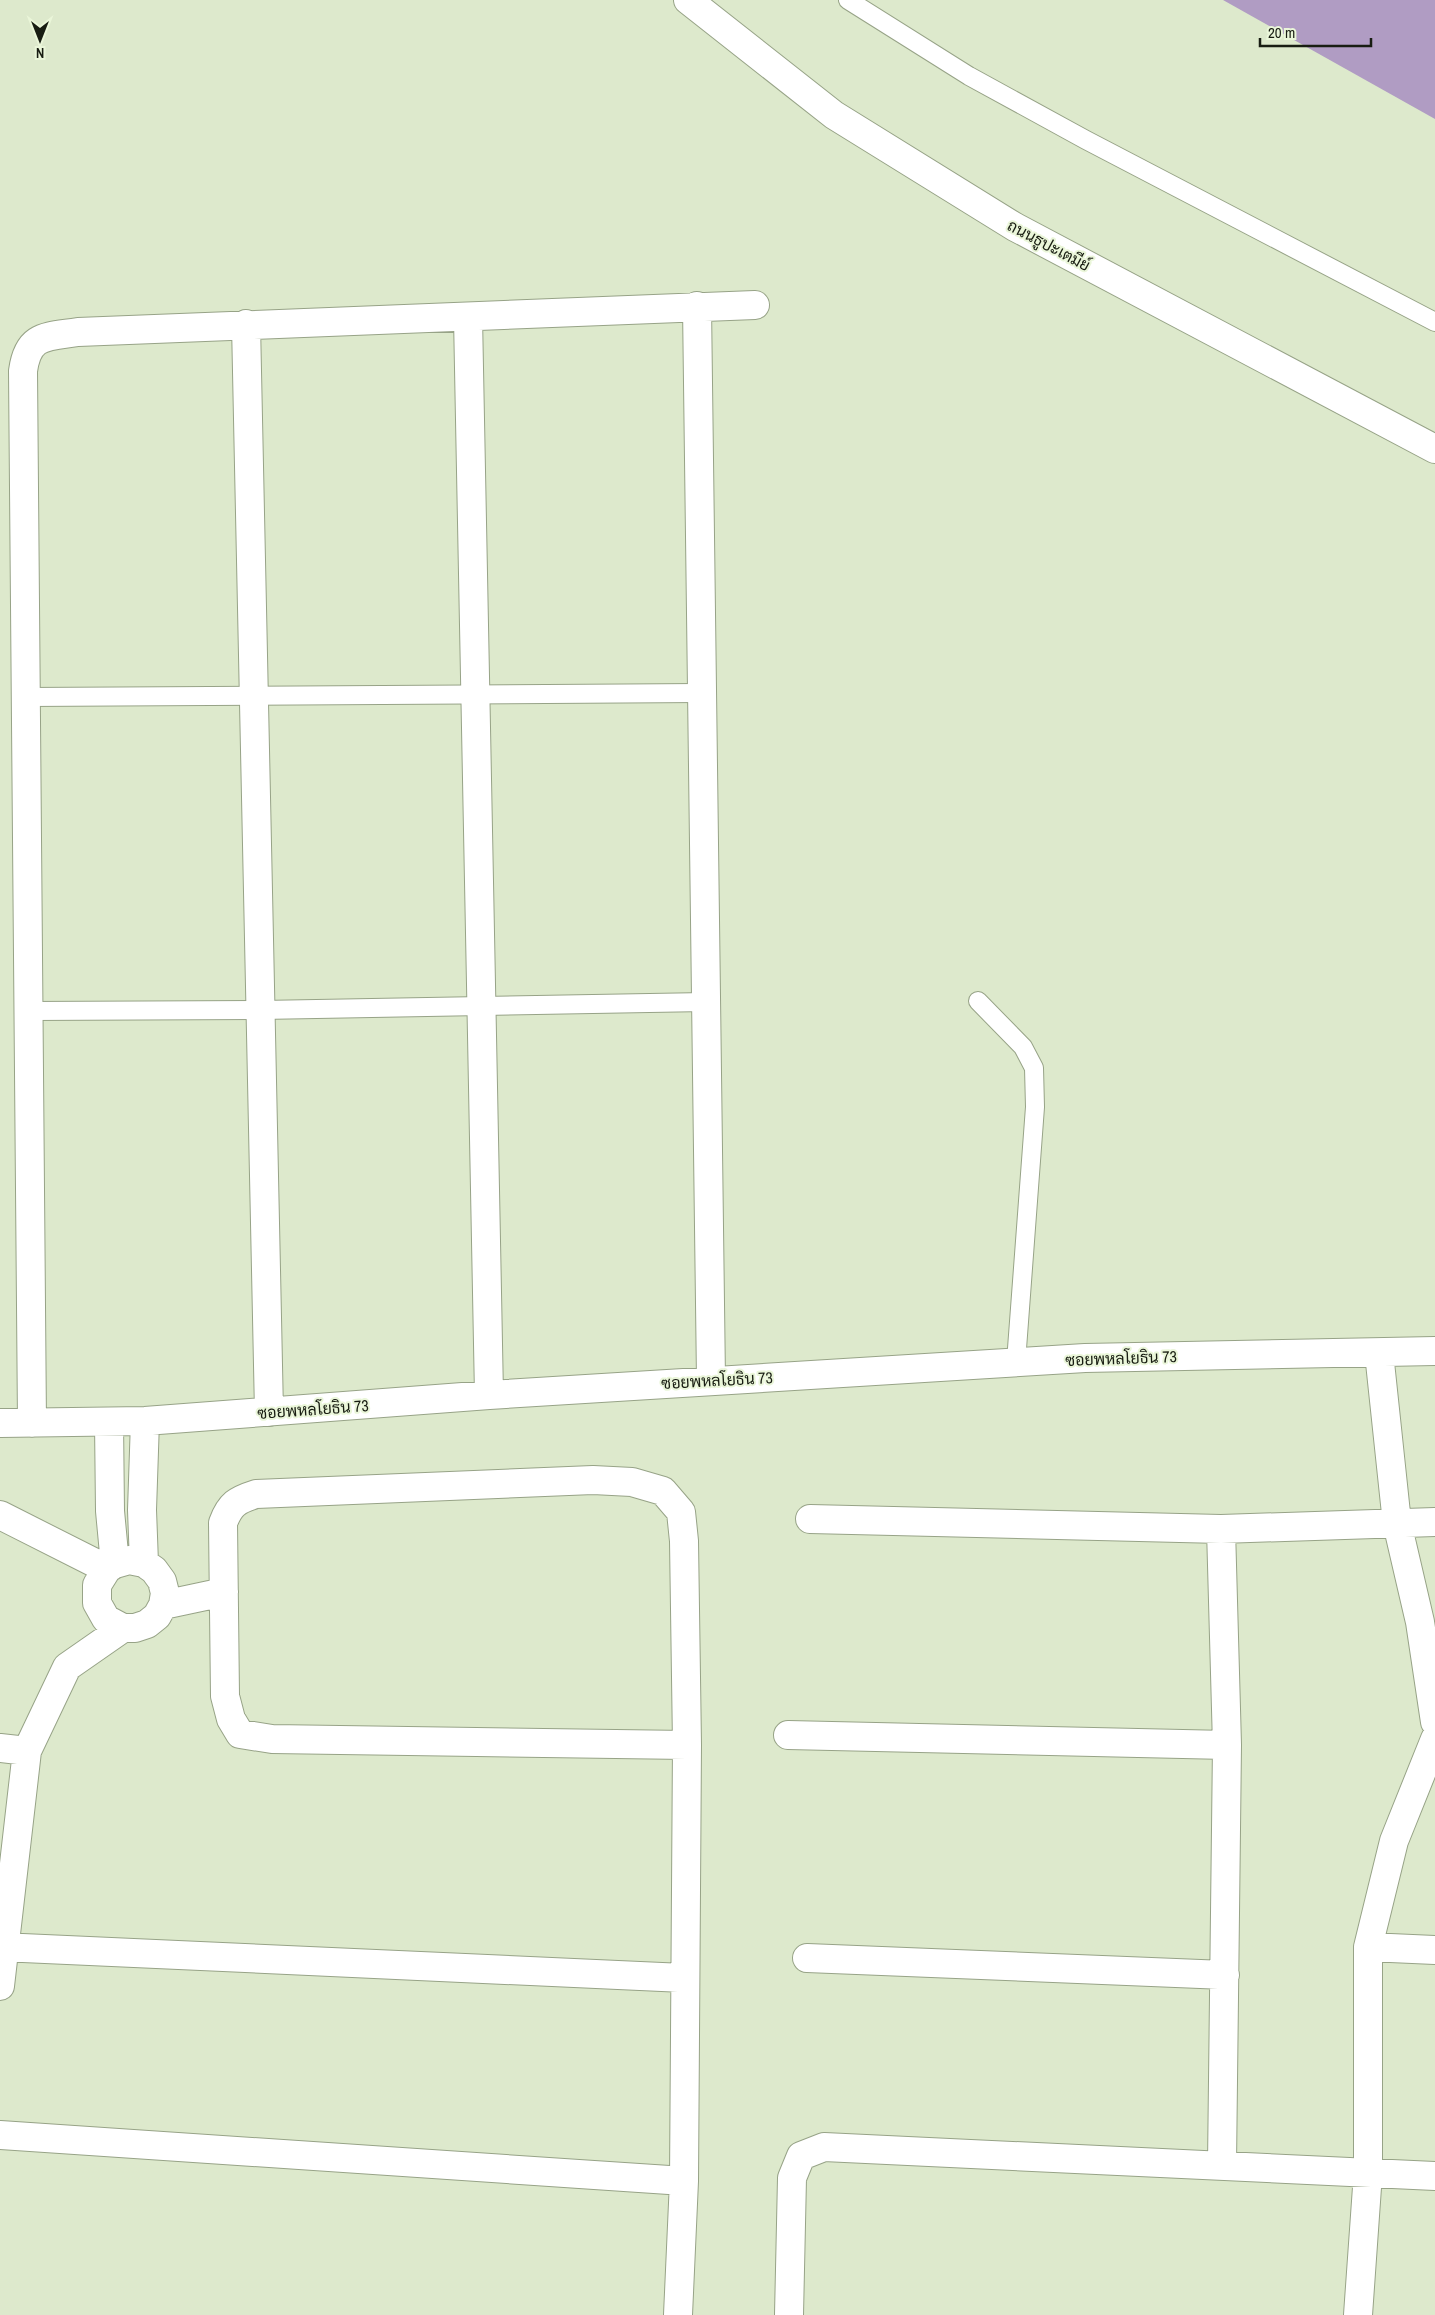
<svg xmlns="http://www.w3.org/2000/svg" width="1435" height="2315" font-family="'Archivo Narrow',Sarabun,sans-serif">
<style>
.water{fill:#b09cc3}
.lines{fill:none;stroke-linecap:round;stroke-linejoin:round}
.service-casing{stroke:#97a387;stroke-width:20}
.minor-casing{stroke:#97a387;stroke-width:30}
.service{stroke:#fff;stroke-width:18}
.minor{stroke:#fff;stroke-width:28}
.labels{text-anchor:middle;dominant-baseline:central;stroke-width:4;stroke-linejoin:round;paint-order:stroke}
.street-label{font-size:16px;fill:#181d12;stroke:#eaf6d9}
</style>
<rect width="100%" height="100%" fill="#dde9cc"/>
<path class="water" d="M 1223,0 L 1435,0 L 1435,119 Z"/>
<g class="lines">
<g class="service-casing">
<path id="service" d="M 848,0 L 969,76 L 1086,140 L 1435,322
M 26,697 L 701,693
M 978,1001 L 1023,1047 L 1034,1068 L 1035,1107 L 1016,1362
M 29,1011 L 261,1010 L 706,1002"/>
</g>
<g class="minor-casing">
<path id="minor" d="M 688,0 L 834,115 L 1015,227 L 1435,449
M 697,306 L 711,1380
M 468,317 L 489,1395
M 246,324 L 269,1412
M 1379,1353 L 1397,1523 L 1420,1622 L 1435,1722
M 109,1422 L 110,1511 L 115,1564
M 0,1423 L 145,1421 L 489,1395 L 1085,1358 L 1435,1351
M 32,1423 L 23,371 C 28,334 46,337 78,332 L 755,305
M 0,1515 L 107,1569
M 810,1519 L 1221,1529 L 1435,1522
M 1221,1529 L 1227,1745 L 1222,2165
M 144,1563 L 142,1510 L 145,1421
M 163,1605 L 224,1592
M 788,1735 L 1227,1745
M 0,1748 L 27,1751
M 0,1947 L 684,1978
M 1368,1947 L 1435,1950
M 807,1958 L 1225,1975
M 0,1986 L 27,1751 L 67,1667 L 123,1628 L 135,1628 L 147,1624 L 157,1616 L 163,1605 L 165,1593 L 162,1581 L 154,1570 L 144,1563 L 129,1560 L 115,1564 L 107,1569 L 97,1585 L 97,1603 L 106,1619 L 123,1628
M 0,2135 L 684,2181
M 678,2315 L 684,2181 L 687,1745 L 684,1541 L 681,1512 L 663,1491 L 632,1482 L 593,1480 L 256,1494 C 237,1500 230,1504 223,1523 L 225,1696 L 231,1719 L 240,1734 L 272,1739 L 687,1745
M 789,2315 L 792,2178 L 801,2156 L 824,2147 L 1435,2176
M 1358,2315 L 1368,2173 L 1368,1947 L 1394,1841 L 1435,1739"/>
</g>
<use href="#service" class="service"/>
<use href="#minor" class="minor"/>
</g>
<g class="labels">
<g class="street-label">
<text transform="translate(1049 245) rotate(28)">ถนนธูปะเตมีย์</text>
<text transform="translate(1121 1358) rotate(-2)">ซอยพหลโยธิน 73</text>
<text transform="translate(717 1380) rotate(-3)">ซอยพหลโยธิน 73</text>
<text transform="translate(313 1409) rotate(-4)">ซอยพหลโยธิน 73</text>
</g>
</g>
<g transform="translate(40 40) rotate(180)" stroke="#eaf6d9" stroke-width="4" paint-order="stroke">
<path d="M0-4L9 19L0 12L-9 19Z" fill="#181d12"/>
<text y="-8" font-size="14" font-weight="bold" text-anchor="middle" fill="#181d12">N</text>
</g>
<path d="M1260 38v8h111v-8" fill="none" stroke="#181d12" stroke-width="2.5"/>
<text x="1268" y="38" font-size="15" fill="#181d12" stroke="#eaf6d9" stroke-width="4" paint-order="stroke">20 m</text>
</svg>
